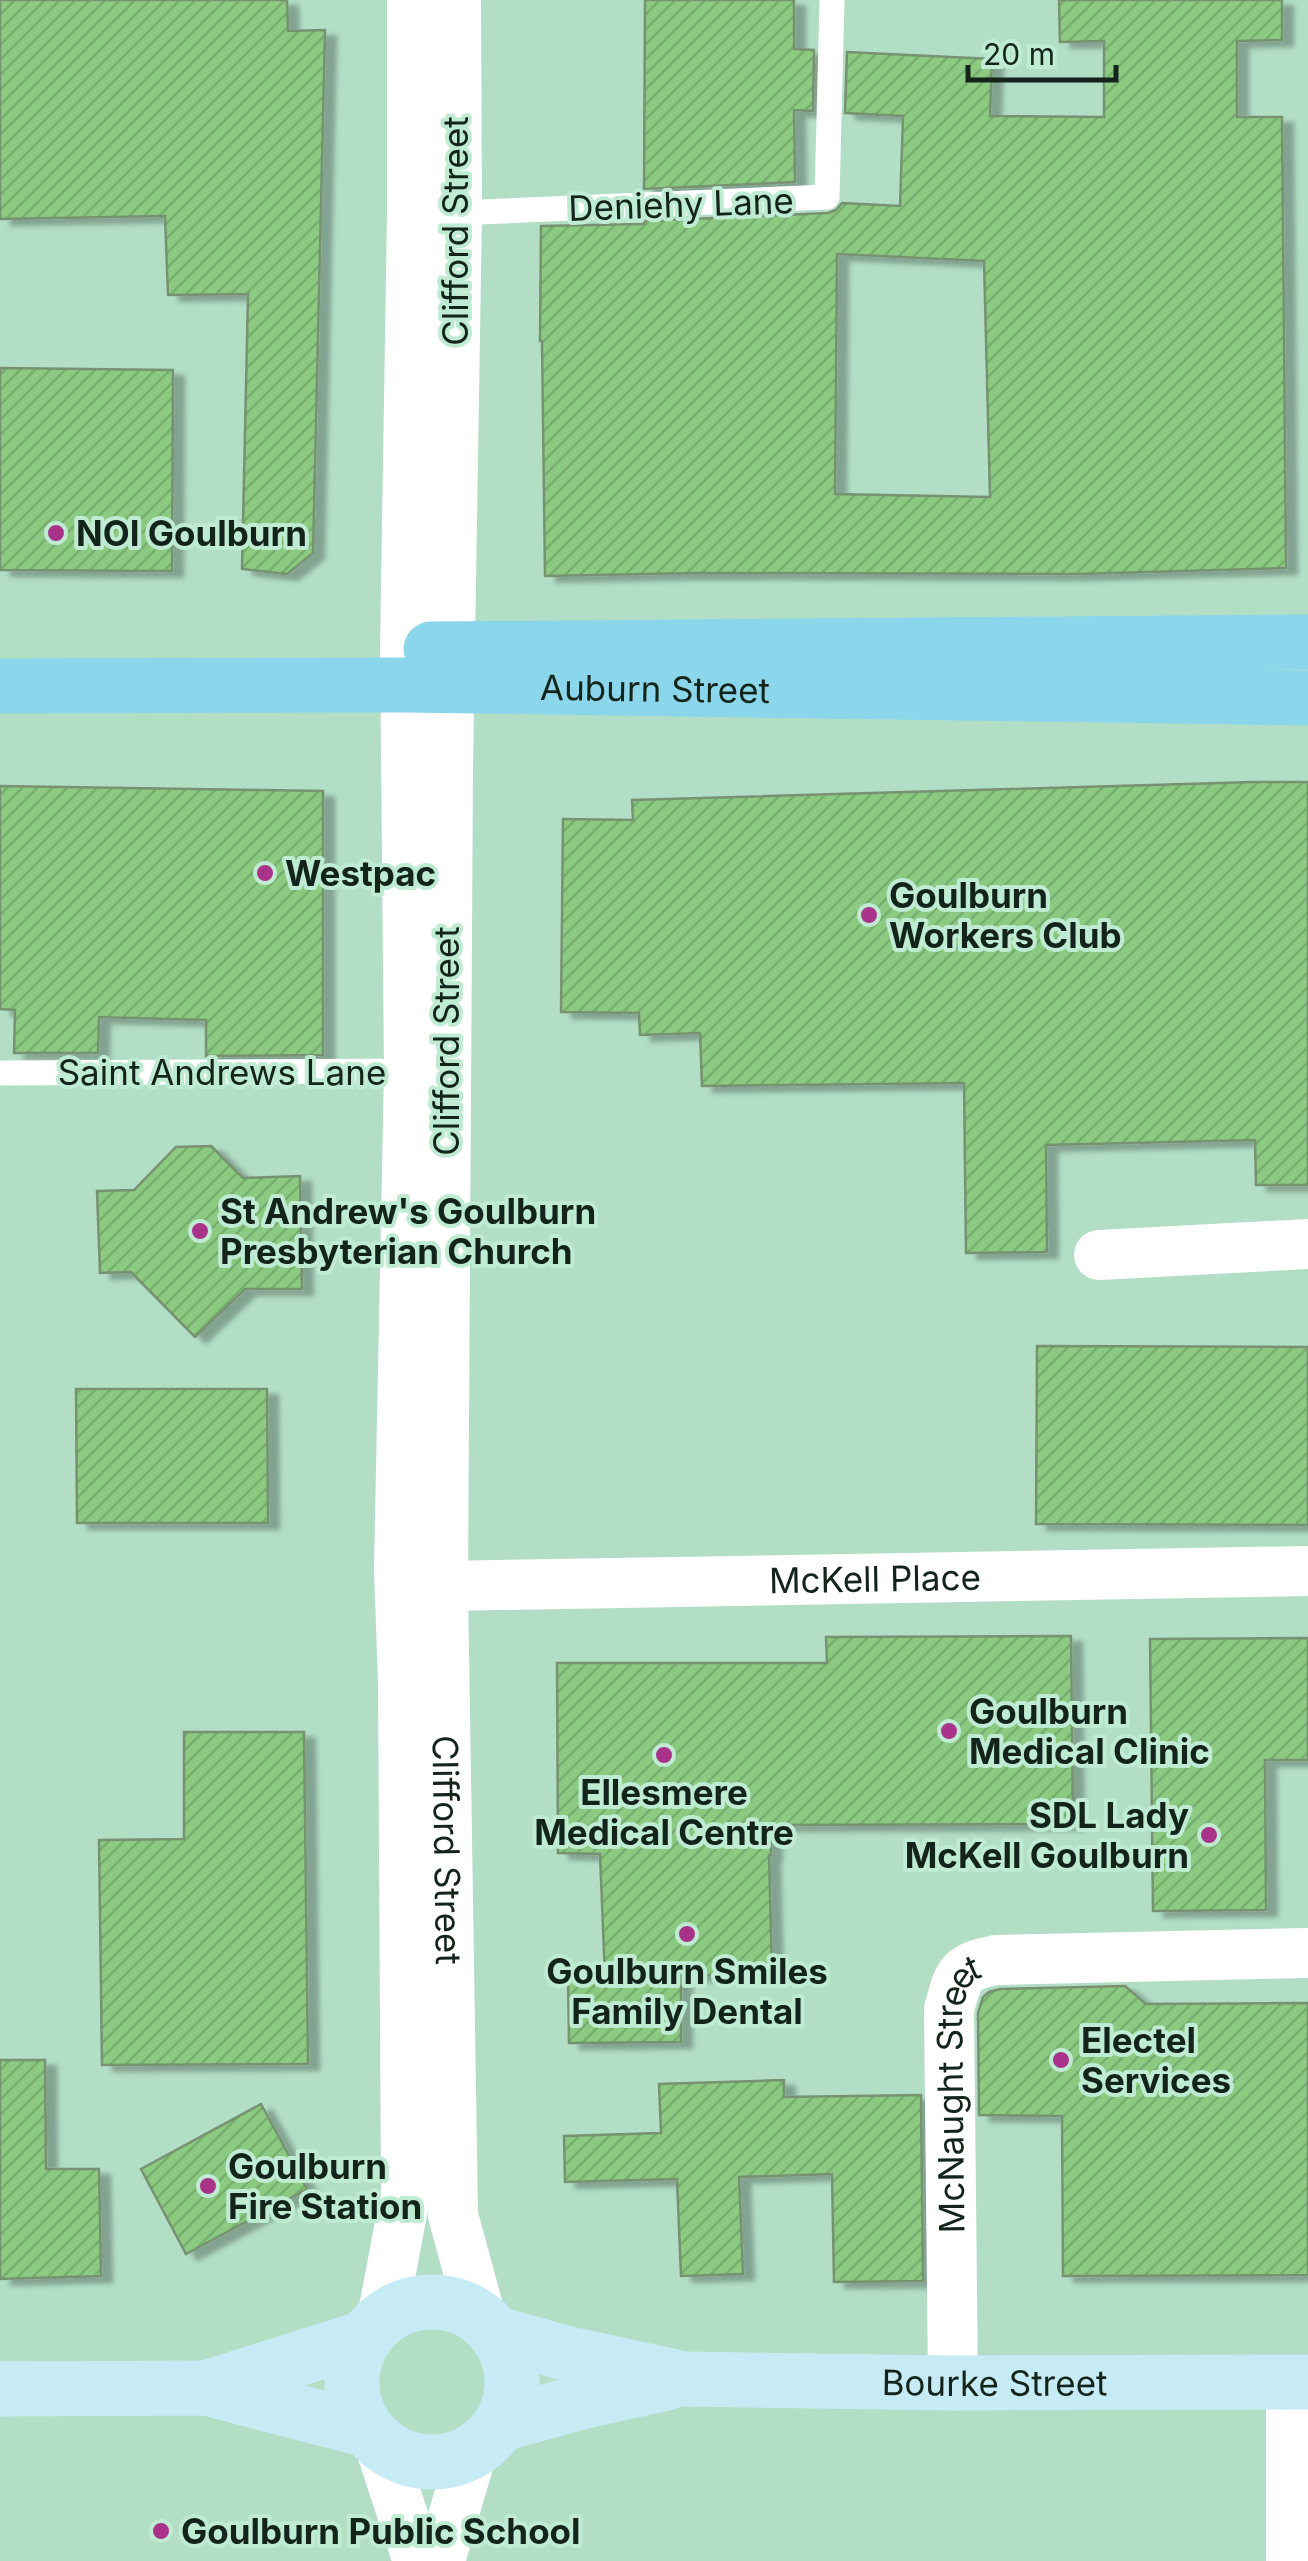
<svg xmlns="http://www.w3.org/2000/svg" width="1308" height="2561" font-family="Inter,sans-serif">
<style>
.building{fill:url(#building-hatch);stroke:#769271;stroke-width:2.5;fill-rule:evenodd;filter:url(#shadow)}
.lines{fill:none;stroke-linecap:round;stroke-linejoin:round}
.service{stroke:#fff;stroke-width:25}
.minor{stroke:#fff;stroke-width:50}
.secondary{stroke:#c6ebf5;stroke-width:55}
.primary{stroke:#8cd6eb;stroke-width:55}
.poi-dot{fill:#aa338a;stroke:#bfebd3;stroke-width:4}
.labels{text-anchor:middle;dominant-baseline:central;stroke-width:8;stroke-linejoin:round;paint-order:stroke}
.street-label{font-size:35px;fill:#13241b;stroke:#bfebd3}
.poi-label{font-size:35px;font-weight:bold;fill:#13241b;stroke:#bfebd3;text-anchor:start}
</style>
<defs>
<pattern id="building-hatch" width="6" height="6" patternUnits="userSpaceOnUse" patternTransform="scale(2.5)"><rect width="6" height="6" fill="#8bca80"/><path d="M-1 1l2-2M0 6l6-6M5 7l2-2" fill="none" stroke="#77ad6e"/></pattern>
<filter id="shadow"><feDropShadow dx="11" dy="6" stdDeviation="2.5" flood-color="#0004"/></filter>
</defs>
<rect width="100%" height="100%" fill="#b2dec6"/>
<path class="building" d="M 0,0 L 287,0 L 288,31 L 325,30 L 313,553 L 287,574 L 242,569 L 248,294 L 168,295 L 165,216 L 0,219 Z
M 645,0 L 794,0 L 794,49 L 814,50 L 813,111 L 794,110 L 795,182 L 644,189 Z
M 1059,0 L 1282,0 L 1282,40 L 1237,41 L 1237,117 L 1282,117 L 1286,568 L 1076,574 L 696,573 L 545,576 L 542,341 L 540,341 L 541,226 L 644,224 L 644,221 L 828,213 L 836,210 L 842,203 L 900,206 L 903,116 L 845,113 L 847,52 L 992,59 L 990,116 L 1104,117 L 1104,41 L 1060,42 ZM 837,254 L 984,261 L 990,497 L 835,494 Z
M 0,368 L 173,370 L 172,571 L 0,570 Z
M 1254,782 L 1308,782 L 1308,1185 L 1256,1185 L 1255,1140 L 1046,1145 L 1047,1252 L 966,1253 L 964,1083 L 702,1086 L 700,1033 L 640,1035 L 639,1013 L 561,1012 L 563,819 L 633,820 L 632,800 Z
M 0,786 L 323,791 L 323,1055 L 206,1056 L 206,1020 L 99,1017 L 98,1053 L 14,1053 L 15,1010 L 0,1009 Z
M 211,1146 L 243,1178 L 300,1176 L 302,1289 L 245,1289 L 195,1337 L 131,1272 L 100,1273 L 97,1191 L 134,1190 L 176,1147 Z
M 1037,1346 L 1308,1347 L 1308,1525 L 1036,1524 Z
M 76,1389 L 267,1389 L 268,1523 L 77,1523 Z
M 1071,1636 L 1073,1824 L 771,1825 L 771,1855 L 769,1855 L 772,1973 L 681,1976 L 681,2042 L 569,2043 L 568,1978 L 605,1978 L 600,1854 L 558,1853 L 557,1663 L 827,1663 L 826,1637 Z
M 1308,1638 L 1308,1760 L 1265,1760 L 1266,1910 L 1153,1911 L 1150,1639 Z
M 184,1732 L 304,1732 L 308,2064 L 102,2065 L 99,1840 L 184,1839 Z
M 1125,1986 L 1146,2004 L 1308,2003 L 1308,2275 L 1063,2276 L 1062,2116 L 979,2115 L 978,2013 L 983,1997 L 989,1992 L 1000,1989 Z
M 0,2060 L 45,2060 L 46,2169 L 99,2169 L 101,2276 L 0,2279 Z
M 784,2080 L 784,2097 L 921,2095 L 923,2281 L 834,2282 L 832,2174 L 739,2177 L 743,2274 L 681,2276 L 677,2179 L 565,2182 L 564,2136 L 661,2133 L 659,2084 Z
M 261,2104 L 307,2189 L 186,2254 L 141,2169 Z"/>
<g class="lines">
<path class="service" d="M 457,213 L 827,197 L 832,0
M 0,1073 L 415,1071"/>
<g class="minor">
<path id="s1" d="M 456,0 L 457,213 L 448,768 L 443,1586 L 453,2215 L 481,2318"/>
<path d="M 1099,1255 L 1308,1244"/>
<path id="s2" d="M 443,1586 L 1308,1571"/>
<path d="M 382,2319 L 406,2192 L 403,1683 L 399,1568 L 409,1071 L 405,649 L 412,213 L 412,0"/>
<path id="s3" d="M 953,2383 L 949,2009 C 959,1974 958,1968 996,1960 L 1308,1953"/>
<path d="M 1291,2383 L 1291,2561"/>
<path d="M 379,2443 L 418,2561"/>
<path d="M 440,2561 L 472,2452"/>
</g>
<g class="secondary">
<circle cx="432" cy="2382" r="80"/>
<path id="s4" d="M 498,2334 L 561,2352 L 685,2379 L 953,2383 L 1308,2382"/>
<path d="M 206,2388 L 364,2338"/>
<path d="M 0,2389 L 206,2388 L 367,2430"/>
<path d="M 502,2424 L 581,2402 L 667,2383"/>
</g>
<g class="primary">
<path d="M 431,649 L 1308,642"/>
<path id="s5" d="M 0,686 L 405,685 L 1308,698"/>
</g>
</g>
<g class="poi-dot">
<circle cx="56" cy="533" r="10"/>
<circle cx="265" cy="873" r="10"/>
<circle cx="869" cy="915" r="10"/>
<circle cx="200" cy="1231" r="10"/>
<circle cx="949" cy="1731" r="10"/>
<circle cx="664" cy="1755" r="10"/>
<circle cx="1209" cy="1835" r="10"/>
<circle cx="687" cy="1934" r="10"/>
<circle cx="1061" cy="2060" r="10"/>
<circle cx="208" cy="2186" r="10"/>
<circle cx="161" cy="2531" r="10"/>
</g>
<g class="labels">
<g class="street-label">
<text transform="translate(681 204) rotate(-2)">Deniehy Lane</text>
<text transform="translate(455 231) rotate(-90)">Clifford Street</text>
<text stroke="none"><textPath href="#s5" startOffset="655">Auburn Street</textPath></text>
<text transform="translate(446 1041) rotate(-90)">Clifford Street</text>
<text x="222" y="1072">Saint Andrews Lane</text>
<text stroke="none"><textPath href="#s2" startOffset="432">McKell Place</textPath></text>
<text stroke="none"><textPath href="#s1" startOffset="1850">Clifford Street</textPath></text>
<text stroke="none"><textPath href="#s3" startOffset="290">McNaught Street</textPath></text>
<text stroke="none"><textPath href="#s4" startOffset="502">Bourke Street</textPath></text>
</g>
<g class="poi-label">
<text x="76" y="533">NOI Goulburn</text>
<text x="285" y="873">Westpac</text>
<text x="889" y="895">Goulburn<tspan x="889" dy="40">Workers Club</tspan></text>
<text x="220" y="1211">St Andrew's Goulburn<tspan x="220" dy="40">Presbyterian Church</tspan></text>
<text x="969" y="1711">Goulburn<tspan x="969" dy="40">Medical Clinic</tspan></text>
<text x="664" y="1792" text-anchor="middle">Ellesmere<tspan x="664" dy="40">Medical Centre</tspan></text>
<text x="1189" y="1815" text-anchor="end">SDL Lady<tspan x="1189" dy="40">McKell Goulburn</tspan></text>
<text x="687" y="1971" text-anchor="middle">Goulburn Smiles<tspan x="687" dy="40">Family Dental</tspan></text>
<text x="1081" y="2040">Electel<tspan x="1081" dy="40">Services</tspan></text>
<text x="228" y="2166">Goulburn<tspan x="228" dy="40">Fire Station</tspan></text>
<text x="181" y="2531">Goulburn Public School</text>
</g>
</g>
<path d="M968 65v15h148v-15" fill="none" stroke="#13241b" stroke-width="5"/>
<text x="983" y="65" font-size="30" fill="#13241b" stroke="#bfebd3" stroke-width="8" paint-order="stroke">20 m</text>
</svg>
